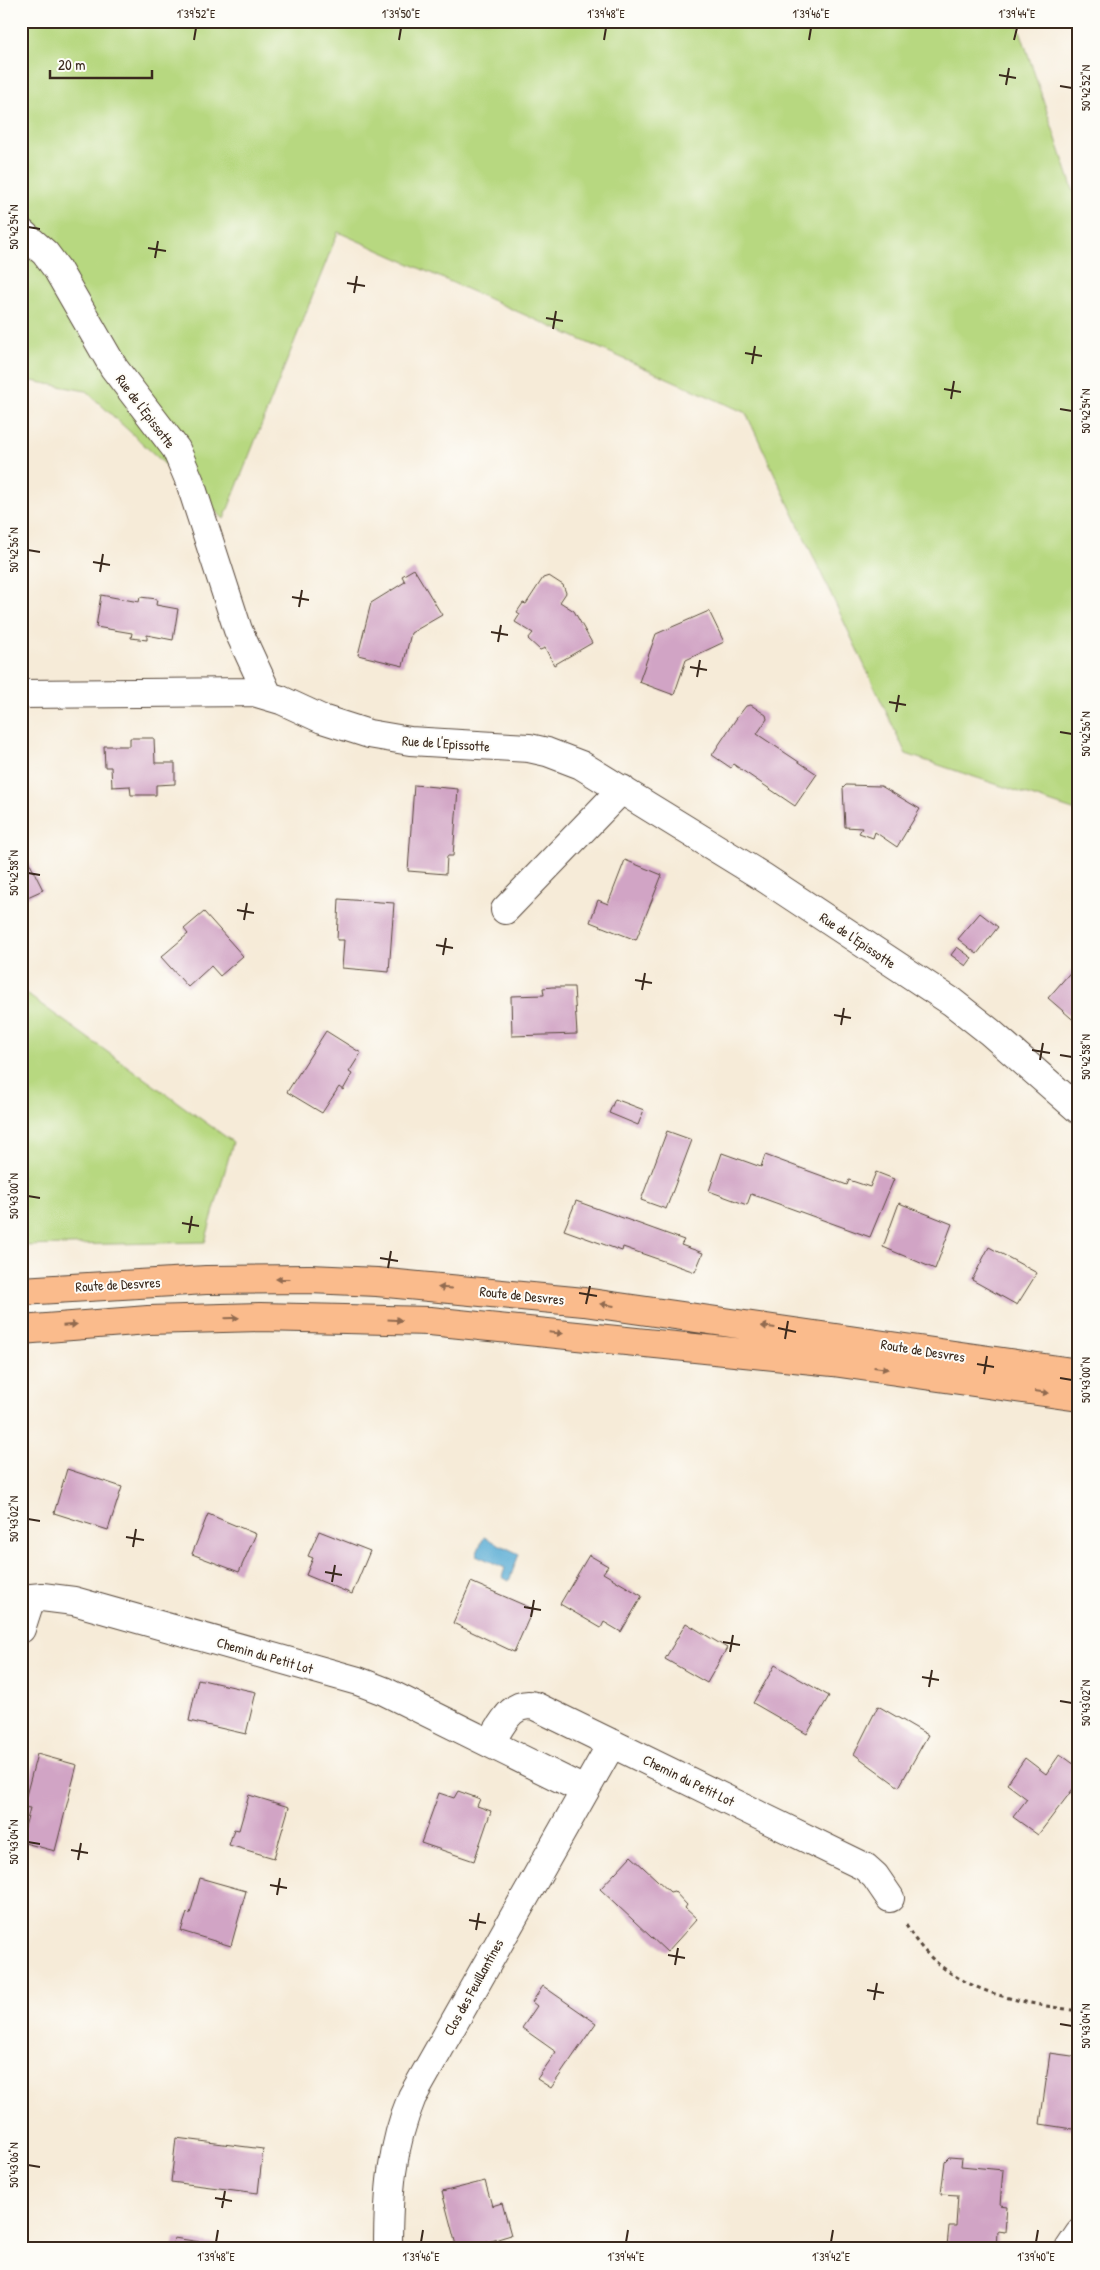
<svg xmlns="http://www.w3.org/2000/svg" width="1100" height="2270" font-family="'Patrick Hand',sans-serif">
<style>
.green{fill:#b7d880;stroke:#79814f}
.water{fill:#58acd4;stroke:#4a6b79}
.building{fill:#d1a4c5}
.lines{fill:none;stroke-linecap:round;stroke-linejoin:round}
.minor-casing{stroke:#57473a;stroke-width:30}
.major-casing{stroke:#57473a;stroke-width:30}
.path{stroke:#57473a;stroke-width:3;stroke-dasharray:4 4;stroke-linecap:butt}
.minor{stroke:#fff;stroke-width:28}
.major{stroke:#fabb8c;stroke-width:28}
.oneway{fill:#916b50}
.ticks{fill:none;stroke:#3b2a1e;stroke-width:2}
.labels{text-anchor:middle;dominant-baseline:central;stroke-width:4;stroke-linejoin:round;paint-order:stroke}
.street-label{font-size:14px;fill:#3b2a1e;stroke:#fdfcf7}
.neatline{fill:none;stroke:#3b2a1e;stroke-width:2}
.ticks-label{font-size:12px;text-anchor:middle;fill:#3b2a1e}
</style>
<rect width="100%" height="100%" fill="#fdfcf7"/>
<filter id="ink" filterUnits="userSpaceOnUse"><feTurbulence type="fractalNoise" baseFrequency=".02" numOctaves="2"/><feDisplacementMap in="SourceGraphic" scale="10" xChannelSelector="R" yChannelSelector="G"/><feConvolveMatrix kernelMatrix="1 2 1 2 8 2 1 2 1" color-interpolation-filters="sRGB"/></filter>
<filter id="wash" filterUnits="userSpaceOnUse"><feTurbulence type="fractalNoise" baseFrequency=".0096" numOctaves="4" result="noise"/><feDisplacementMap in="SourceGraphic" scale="20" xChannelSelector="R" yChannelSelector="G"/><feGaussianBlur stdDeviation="1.12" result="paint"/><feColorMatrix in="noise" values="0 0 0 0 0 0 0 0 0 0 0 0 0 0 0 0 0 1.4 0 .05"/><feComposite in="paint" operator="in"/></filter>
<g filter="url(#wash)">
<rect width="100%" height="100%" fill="#f6ebd8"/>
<path class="green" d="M 21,21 L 1017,21 L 1079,208 L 1079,812 L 906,754 L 746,413 L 338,232 L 224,519 L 86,391 L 21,379 Z
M 21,990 L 233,1142 L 205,1242 L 21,1246 Z"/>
<path class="water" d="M 484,1537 L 519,1554 L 509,1581 L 502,1577 L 505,1568 L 476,1555 Z"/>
<g id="blocks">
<path class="building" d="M 414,569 L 442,615 L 411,633 L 403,666 L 358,655 L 371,603 L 405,582 L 402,576 Z
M 549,576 L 563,585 L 566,593 L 560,602 L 574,611 L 592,643 L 554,665 L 545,648 L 540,650 L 528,639 L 533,633 L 515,622 L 520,614 L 517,612 L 523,603 L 526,604 L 543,578 Z
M 101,595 L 139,602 L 140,597 L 157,599 L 156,605 L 178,609 L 173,640 L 147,635 L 147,640 L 131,638 L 132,633 L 96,627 Z
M 709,611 L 724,642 L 686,660 L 674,695 L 639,682 L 656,634 Z
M 751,705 L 766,715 L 767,719 L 757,734 L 817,774 L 795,806 L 733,764 L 731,768 L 712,755 L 736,719 L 746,706 Z
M 130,738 L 154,738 L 155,763 L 175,763 L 175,784 L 156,785 L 156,795 L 131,795 L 130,786 L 112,787 L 111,767 L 105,767 L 104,746 L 130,746 Z
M 414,785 L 458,789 L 453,856 L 447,856 L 446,874 L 408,871 Z
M 846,785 L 881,786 L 920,809 L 897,847 L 875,832 L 873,838 L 859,833 L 862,828 L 845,827 L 843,788 Z
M 21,860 L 23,864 L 29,862 L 43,890 L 21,900 Z
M 625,860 L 662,875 L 636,940 L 590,922 L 598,900 L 608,904 Z
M 339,899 L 394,903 L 389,972 L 342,968 L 344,940 L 337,940 Z
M 204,912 L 243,956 L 220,976 L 211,966 L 188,987 L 161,957 L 188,934 L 184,929 Z
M 980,913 L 998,927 L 977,954 L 958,939 Z
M 957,947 L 972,958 L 966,966 L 951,955 Z
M 1075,967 L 1079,970 L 1079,1032 L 1075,1029 L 1078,1024 L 1048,998 Z
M 552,987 L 574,987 L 577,1034 L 512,1036 L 511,996 L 544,995 L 543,988 Z
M 326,1031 L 361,1053 L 349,1072 L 352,1074 L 343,1090 L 339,1087 L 322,1113 L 287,1092 Z
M 615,1099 L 644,1110 L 638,1125 L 609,1113 Z
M 667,1131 L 692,1140 L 666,1209 L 641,1200 Z
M 722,1153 L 761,1167 L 765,1155 L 847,1185 L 849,1180 L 870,1187 L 876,1172 L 894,1179 L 870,1237 L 751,1194 L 747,1205 L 709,1191 Z
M 576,1201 L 684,1240 L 681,1245 L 703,1253 L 695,1272 L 623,1247 L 622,1251 L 564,1230 Z
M 899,1203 L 952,1224 L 935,1269 L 883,1247 Z
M 989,1247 L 1037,1273 L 1017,1305 L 972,1280 Z
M 67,1469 L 122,1487 L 108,1530 L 54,1513 Z
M 208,1514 L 256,1534 L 239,1572 L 192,1554 Z
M 319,1531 L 370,1551 L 352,1594 L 306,1575 L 313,1558 L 308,1556 Z
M 589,1555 L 608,1566 L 603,1573 L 642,1596 L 621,1632 L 604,1622 L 601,1628 L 560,1604 Z
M 471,1582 L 533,1609 L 514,1652 L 453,1623 Z
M 686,1623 L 727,1648 L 707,1683 L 665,1659 Z
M 775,1665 L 829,1696 L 807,1734 L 753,1703 Z
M 198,1679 L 256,1692 L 246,1734 L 189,1721 Z
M 878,1706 L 928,1735 L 899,1787 L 854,1754 Z
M 37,1754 L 77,1765 L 55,1851 L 21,1842 L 30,1808 L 23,1807 Z
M 1060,1754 L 1079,1768 L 1079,1781 L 1038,1835 L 1013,1817 L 1027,1799 L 1007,1784 L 1025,1758 L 1046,1774 Z
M 458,1791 L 480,1799 L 477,1806 L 491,1811 L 474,1861 L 421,1843 L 439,1793 L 454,1798 Z
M 249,1795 L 289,1807 L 274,1858 L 229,1845 L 234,1829 L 239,1830 Z
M 631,1856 L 670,1892 L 674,1891 L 687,1905 L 685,1908 L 697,1919 L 667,1952 L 600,1889 Z
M 200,1878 L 246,1891 L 231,1946 L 181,1931 L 187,1913 L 190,1914 Z
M 543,1986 L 596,2023 L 551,2088 L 537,2079 L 556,2052 L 522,2028 L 537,2006 L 532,2002 Z
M 1050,2053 L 1079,2057 L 1079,2130 L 1040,2124 Z
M 176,2138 L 263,2149 L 258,2193 L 171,2182 Z
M 949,2157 L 962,2158 L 961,2166 L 1003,2170 L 1000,2205 L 1007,2206 L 1005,2232 L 997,2231 L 996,2249 L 947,2246 L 949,2226 L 956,2226 L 958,2195 L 941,2194 L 945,2161 Z
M 485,2181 L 492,2206 L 502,2203 L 511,2235 L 465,2249 L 457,2249 L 442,2192 Z
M 174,2238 L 239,2248 L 239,2249 L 172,2249 Z"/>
</g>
</g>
<g filter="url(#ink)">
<use href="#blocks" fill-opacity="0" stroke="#57473a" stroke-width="1"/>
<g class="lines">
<g class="minor-casing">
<path id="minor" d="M 21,232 L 45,253 L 57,269 L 114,368 L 176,449 L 190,482 L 238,630 L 268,695
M 21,694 L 254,692 L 281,700 L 322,719 L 369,734 L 410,741 L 529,748 L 547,752 L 581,765 L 763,877 L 952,1002 L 990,1032 L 1079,1110
M 505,910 L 622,789
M 21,1599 L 42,1597 L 74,1601 L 358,1681 L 384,1691 L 584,1790
M 21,1629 L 31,1598
M 490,1743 C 502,1725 511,1700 535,1706 L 865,1867 L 875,1876 L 890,1898
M 388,2249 C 388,2195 391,2147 412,2097 L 612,1743
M 1069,2249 L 1079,2234"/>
</g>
<g class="major-casing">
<path id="major" d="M 21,1291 L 206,1280 L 310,1279 L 377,1282 L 584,1302 L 1079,1373
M 21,1330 L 148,1320 L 260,1317 L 430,1321 L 833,1362 L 1079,1397"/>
</g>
<path class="path" d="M 906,1925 C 943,1990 1010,2001 1079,2011"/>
<use href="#minor" class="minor"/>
<use href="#major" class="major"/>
</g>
<defs><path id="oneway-solid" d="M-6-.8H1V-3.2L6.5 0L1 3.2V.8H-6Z" transform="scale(1.25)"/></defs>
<g class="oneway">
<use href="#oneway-solid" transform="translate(283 1279) rotate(180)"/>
<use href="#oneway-solid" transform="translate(445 1288) rotate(-176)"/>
<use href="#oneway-solid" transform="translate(607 1305) rotate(-172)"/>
<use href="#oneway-solid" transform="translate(232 1318) rotate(-2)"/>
<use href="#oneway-solid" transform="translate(395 1320) rotate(3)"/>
<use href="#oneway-solid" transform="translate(70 1325) rotate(-5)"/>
<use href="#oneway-solid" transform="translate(768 1327) rotate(-172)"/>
<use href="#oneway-solid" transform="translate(556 1333) rotate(6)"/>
<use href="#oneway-solid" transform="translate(881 1368) rotate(8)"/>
<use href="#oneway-solid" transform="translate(1042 1392) rotate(8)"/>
</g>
</g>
<path class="ticks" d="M 194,40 L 196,28M 399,40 L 401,28M 604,40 L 606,28M 809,40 L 811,28M 1014,40 L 1017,28M 999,75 L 1016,78M 1006,85 L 1009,68M 1060,86 L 1072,88M 28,227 L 40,229M 148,248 L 166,251M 155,258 L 158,241M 347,283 L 365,286M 354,293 L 357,276M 546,318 L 563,321M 553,329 L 556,311M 745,353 L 762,356M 752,364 L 755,346M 944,389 L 961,392M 951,399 L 954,381M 1060,409 L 1072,411M 28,550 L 40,552M 93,562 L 110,565M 100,572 L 103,554M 292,597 L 309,600M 299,607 L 302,590M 491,632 L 508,635M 498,642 L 501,625M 690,667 L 707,670M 697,677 L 700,660M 889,702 L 906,705M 896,712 L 899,695M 1060,732 L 1072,734M 28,873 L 40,875M 237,910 L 254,913M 244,920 L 247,903M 436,945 L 453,948M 443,955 L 446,938M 635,980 L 652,983M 642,990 L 645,973M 834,1015 L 851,1018M 841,1025 L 844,1008M 1032,1050 L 1050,1053M 1060,1055 L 1072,1057M 1040,1060 L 1043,1043M 28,1196 L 40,1198M 182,1223 L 199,1226M 189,1233 L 192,1216M 380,1258 L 398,1261M 388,1268 L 391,1251M 579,1293 L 597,1296M 586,1304 L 590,1286M 778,1328 L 796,1332M 785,1339 L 788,1321M 977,1364 L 994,1367M 984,1374 L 987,1356M 1060,1378 L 1072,1380M 28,1519 L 40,1521M 126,1537 L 144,1540M 133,1547 L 136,1529M 325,1572 L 342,1575M 332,1582 L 335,1565M 524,1607 L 541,1610M 531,1617 L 534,1600M 723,1642 L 740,1645M 730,1652 L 733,1635M 922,1677 L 939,1680M 929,1687 L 932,1670M 1060,1701 L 1072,1703M 28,1842 L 40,1844M 71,1850 L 88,1853M 78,1860 L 81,1843M 270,1885 L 287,1888M 277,1895 L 280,1878M 469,1920 L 486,1923M 476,1930 L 479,1913M 668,1955 L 685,1958M 675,1965 L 678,1948M 867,1990 L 884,1993M 874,2000 L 877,1983M 1060,2024 L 1072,2026M 28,2165 L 40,2167M 215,2198 L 232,2201M 222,2208 L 225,2191M 216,2242 L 218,2230M 421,2242 L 423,2230M 626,2242 L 628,2230M 831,2242 L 833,2230M 1036,2242 L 1038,2230"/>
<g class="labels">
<g class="street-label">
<text transform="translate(146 411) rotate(53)">Rue de l'Epissotte</text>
<text transform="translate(446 743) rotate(4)">Rue de l'Epissotte</text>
<text transform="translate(858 940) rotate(34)">Rue de l'Epissotte</text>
<text transform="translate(118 1284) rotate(-3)">Route de Desvres</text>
<text transform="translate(522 1295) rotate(6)">Route de Desvres</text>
<text transform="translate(923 1350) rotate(9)">Route de Desvres</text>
<text transform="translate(265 1655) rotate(16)">Chemin du Petit Lot</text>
<text transform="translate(689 1780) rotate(26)">Chemin du Petit Lot</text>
<text transform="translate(473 1987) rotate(-61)">Clos des Feuillantines</text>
</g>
</g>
<rect width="1100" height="2270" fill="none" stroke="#fdfcf7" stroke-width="55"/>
<path d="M50 70v8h102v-8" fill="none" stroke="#3b2a1e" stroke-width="2.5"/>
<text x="58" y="70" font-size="15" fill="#3b2a1e" stroke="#fdfcf7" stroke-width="4" paint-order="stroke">20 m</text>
<rect x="28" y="28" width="1044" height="2214" class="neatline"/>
<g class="ticks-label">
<text x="196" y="18">1°39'52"E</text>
<text x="401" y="18">1°39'50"E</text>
<text x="606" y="18">1°39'48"E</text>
<text x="811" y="18">1°39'46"E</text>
<text x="1017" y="18">1°39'44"E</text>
<text transform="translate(1086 88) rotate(-90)" y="4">50°42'52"N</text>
<text transform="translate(14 227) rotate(-90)" y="4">50°42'54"N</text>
<text transform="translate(1086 411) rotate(-90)" y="4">50°42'54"N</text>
<text transform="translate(14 550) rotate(-90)" y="4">50°42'56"N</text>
<text transform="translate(1086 734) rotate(-90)" y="4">50°42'56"N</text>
<text transform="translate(14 873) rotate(-90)" y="4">50°42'58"N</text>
<text transform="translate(1086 1057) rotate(-90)" y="4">50°42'58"N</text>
<text transform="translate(14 1196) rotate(-90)" y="4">50°43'00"N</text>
<text transform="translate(1086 1380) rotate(-90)" y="4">50°43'00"N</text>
<text transform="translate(14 1519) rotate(-90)" y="4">50°43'02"N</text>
<text transform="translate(1086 1703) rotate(-90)" y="4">50°43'02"N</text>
<text transform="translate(14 1842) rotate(-90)" y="4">50°43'04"N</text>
<text transform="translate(1086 2026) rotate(-90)" y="4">50°43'04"N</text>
<text transform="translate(14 2165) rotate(-90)" y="4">50°43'06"N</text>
<text x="216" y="2261">1°39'48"E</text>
<text x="421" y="2261">1°39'46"E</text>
<text x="626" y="2261">1°39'44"E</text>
<text x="831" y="2261">1°39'42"E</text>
<text x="1036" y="2261">1°39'40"E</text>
</g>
</svg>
